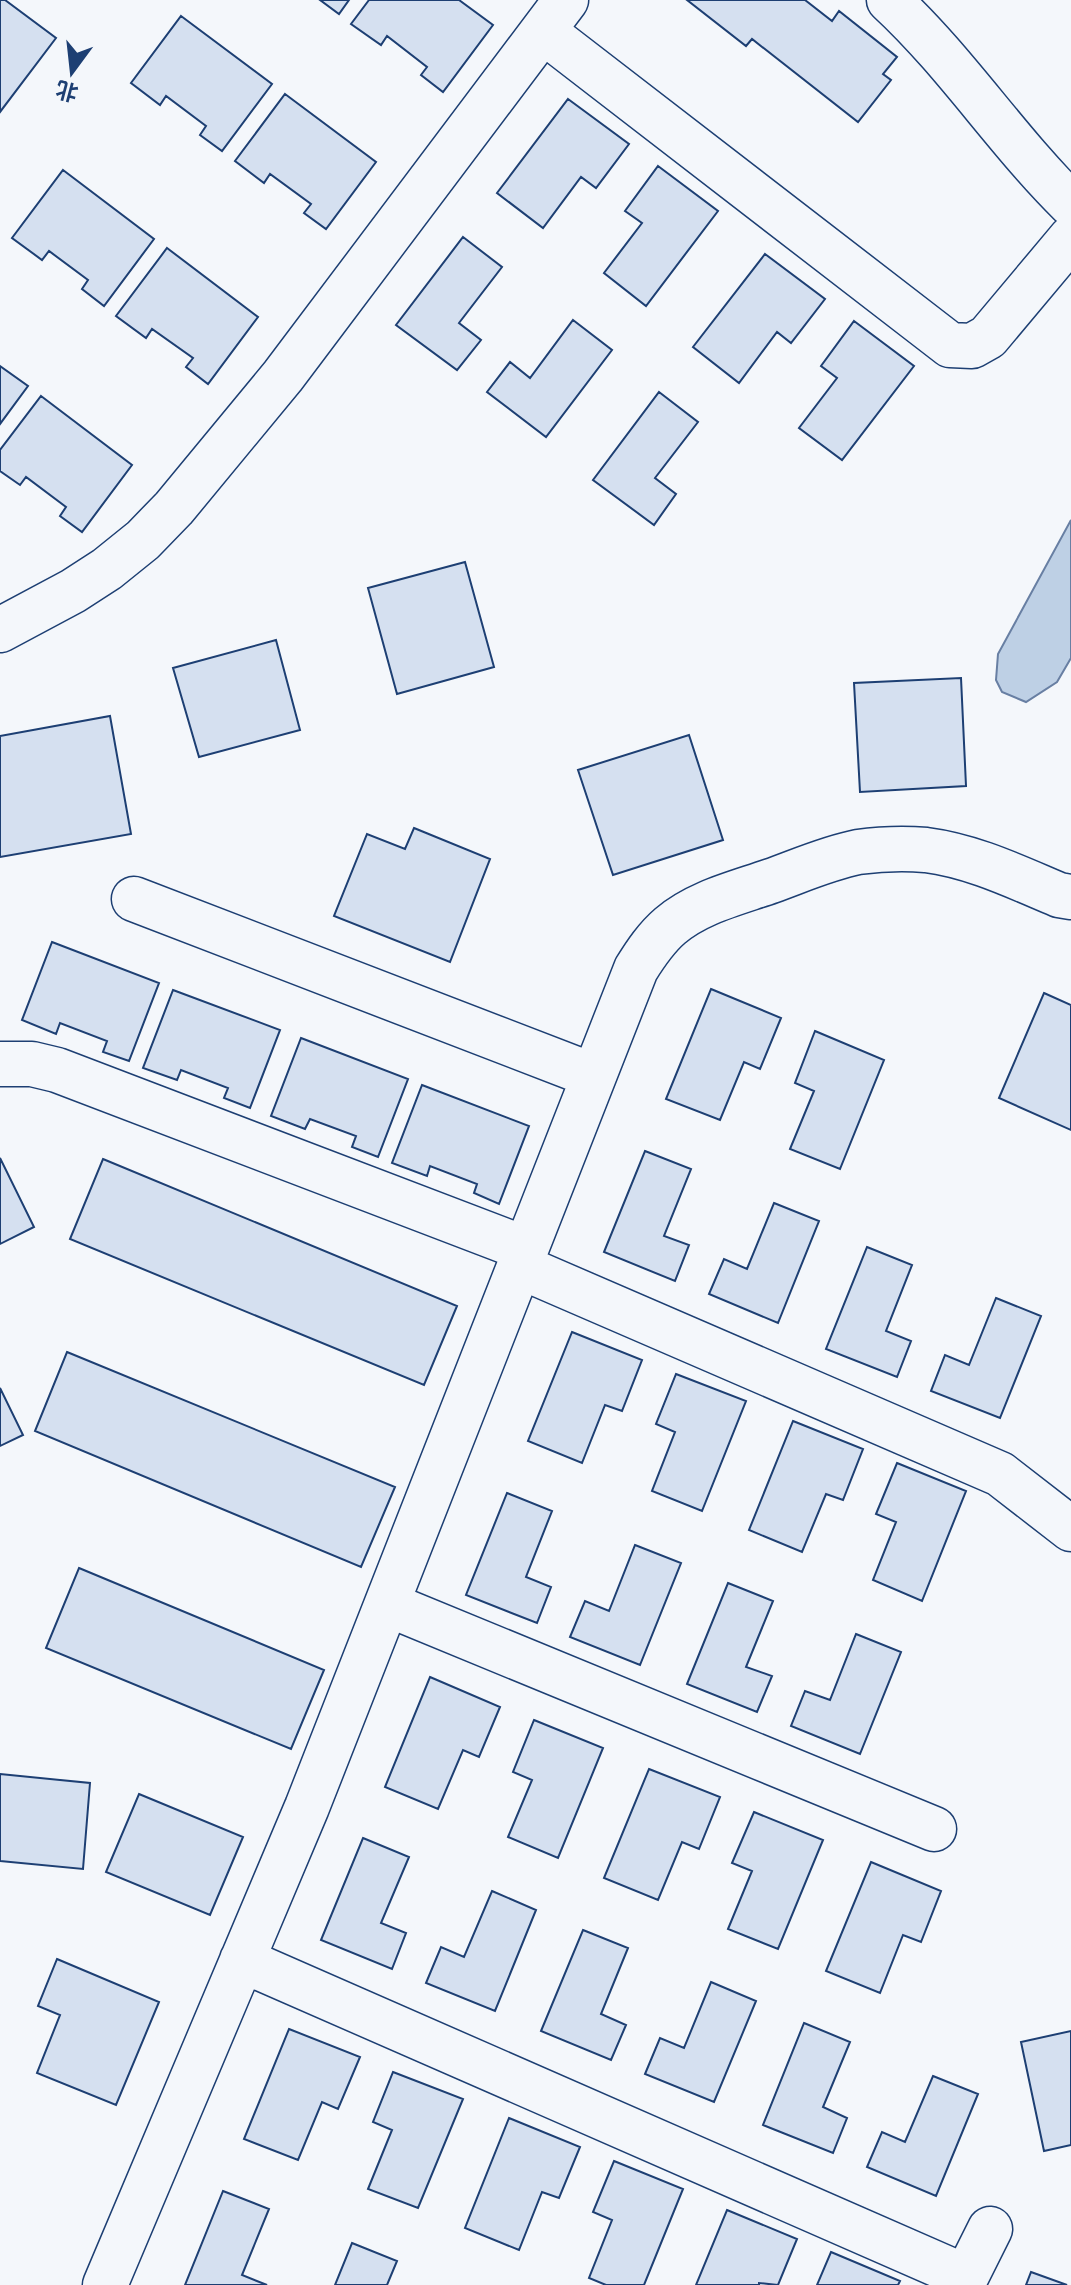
<svg xmlns="http://www.w3.org/2000/svg" width="1071" height="2285" font-family="'PT Sans Narrow','Noto Sans SC',sans-serif">
<style>
.water{fill:#bed0e5;stroke:#687fa3;stroke-width:2}
.building{fill:#d5e0f0;stroke:#1d3f73;stroke-width:2}
.lines{fill:none;stroke-linecap:round;stroke-linejoin:round}
.minor-casing{stroke:#1d3f73;stroke-width:47}
.minor{stroke:#f4f7fb;stroke-width:44}
</style>
<rect width="100%" height="100%" fill="#f4f7fb"/>
<path class="water" d="M 1071,520 L 1071,658 L 1057,682 L 1026,702 L 1002,692 L 996,680 L 998,654 Z"/>
<path class="building" d="M 0,0 L 5,0 L 56,38 L 0,112 Z
M 320,0 L 349,0 L 339,14 Z
M 369,0 L 459,0 L 493,25 L 443,92 L 421,75 L 427,67 L 387,36 L 381,45 L 351,24 Z
M 687,0 L 805,0 L 832,21 L 839,11 L 897,57 L 883,74 L 891,80 L 858,122 L 752,39 L 746,46 Z
M 181,16 L 272,84 L 222,151 L 200,135 L 206,126 L 166,96 L 160,105 L 131,83 Z
M 285,94 L 376,162 L 326,229 L 304,213 L 311,204 L 270,174 L 264,183 L 235,161 Z
M 568,99 L 629,144 L 596,188 L 581,177 L 543,228 L 497,193 Z
M 658,166 L 718,211 L 646,306 L 604,273 L 642,223 L 625,211 Z
M 63,170 L 154,239 L 104,306 L 82,289 L 88,280 L 49,251 L 42,260 L 12,238 Z
M 463,237 L 502,267 L 459,323 L 481,340 L 457,370 L 396,325 Z
M 167,248 L 258,317 L 208,384 L 186,367 L 193,358 L 152,329 L 146,338 L 116,316 Z
M 765,254 L 825,299 L 791,343 L 777,332 L 739,383 L 693,347 Z
M 573,320 L 612,350 L 546,437 L 487,392 L 510,362 L 530,378 Z
M 854,321 L 914,366 L 842,460 L 799,428 L 837,378 L 821,366 Z
M 0,366 L 28,386 L 0,424 Z
M 659,392 L 698,422 L 655,478 L 676,494 L 654,525 L 593,480 Z
M 41,396 L 132,465 L 82,532 L 60,516 L 66,507 L 26,477 L 20,485 L 0,471 L 0,450 Z
M 465,562 L 494,667 L 397,694 L 368,588 Z
M 276,640 L 300,730 L 199,757 L 173,668 Z
M 961,678 L 966,786 L 860,792 L 854,683 Z
M 110,716 L 131,834 L 0,857 L 0,736 Z
M 689,735 L 723,840 L 613,875 L 578,770 Z
M 414,828 L 490,859 L 450,962 L 334,916 L 367,834 L 405,849 Z
M 52,942 L 159,983 L 129,1061 L 103,1052 L 107,1041 L 60,1023 L 56,1034 L 22,1020 Z
M 711,989 L 781,1018 L 760,1069 L 744,1062 L 720,1120 L 666,1099 Z
M 173,990 L 280,1030 L 250,1108 L 224,1098 L 228,1088 L 181,1070 L 177,1080 L 143,1068 Z
M 1044,993 L 1071,1005 L 1071,1130 L 999,1098 Z
M 815,1031 L 884,1060 L 840,1169 L 790,1149 L 814,1091 L 795,1083 Z
M 301,1038 L 408,1079 L 378,1157 L 352,1147 L 356,1136 L 310,1119 L 305,1129 L 271,1116 Z
M 422,1085 L 529,1126 L 499,1204 L 474,1193 L 477,1184 L 430,1166 L 427,1176 L 392,1163 Z
M 645,1151 L 691,1169 L 664,1236 L 689,1245 L 675,1281 L 604,1252 Z
M 0,1158 L 34,1227 L 0,1244 Z
M 103,1159 L 457,1306 L 424,1385 L 70,1239 Z
M 774,1203 L 819,1221 L 778,1323 L 709,1294 L 724,1259 L 747,1269 Z
M 867,1247 L 912,1265 L 886,1331 L 911,1341 L 897,1377 L 826,1349 Z
M 996,1298 L 1041,1316 L 1000,1418 L 931,1391 L 945,1355 L 969,1365 Z
M 572,1332 L 642,1360 L 622,1411 L 605,1405 L 582,1463 L 528,1441 Z
M 67,1352 L 395,1487 L 361,1567 L 35,1431 Z
M 676,1374 L 746,1401 L 702,1511 L 652,1491 L 675,1432 L 656,1424 Z
M 0,1388 L 23,1435 L 0,1446 Z
M 793,1421 L 863,1449 L 843,1500 L 826,1494 L 802,1552 L 749,1530 Z
M 897,1463 L 966,1491 L 922,1601 L 873,1580 L 896,1522 L 876,1514 Z
M 507,1493 L 552,1511 L 526,1577 L 551,1587 L 537,1623 L 466,1595 Z
M 635,1545 L 681,1563 L 640,1665 L 570,1637 L 585,1601 L 609,1611 Z
M 79,1568 L 324,1670 L 291,1749 L 46,1648 Z
M 728,1583 L 773,1601 L 746,1667 L 772,1676 L 757,1712 L 687,1684 Z
M 856,1634 L 901,1652 L 860,1754 L 791,1726 L 805,1691 L 830,1700 Z
M 430,1677 L 500,1707 L 479,1757 L 463,1750 L 438,1809 L 385,1787 Z
M 534,1720 L 603,1748 L 558,1858 L 508,1837 L 532,1780 L 513,1772 Z
M 649,1769 L 720,1797 L 699,1849 L 682,1842 L 658,1900 L 604,1878 Z
M 0,1774 L 90,1783 L 83,1869 L 0,1861 Z
M 139,1794 L 243,1837 L 210,1915 L 106,1872 Z
M 754,1812 L 823,1840 L 778,1949 L 728,1929 L 752,1871 L 732,1863 Z
M 363,1838 L 409,1857 L 381,1923 L 406,1933 L 392,1969 L 321,1940 Z
M 871,1862 L 941,1891 L 921,1942 L 903,1935 L 880,1993 L 826,1971 Z
M 492,1891 L 536,1910 L 495,2011 L 426,1983 L 441,1947 L 464,1957 Z
M 583,1930 L 628,1948 L 601,2014 L 626,2025 L 611,2060 L 541,2031 Z
M 57,1959 L 159,2002 L 116,2105 L 37,2073 L 60,2015 L 38,2006 Z
M 711,1982 L 756,2001 L 714,2102 L 645,2074 L 660,2038 L 684,2048 Z
M 804,2023 L 850,2042 L 823,2107 L 847,2118 L 833,2153 L 763,2125 Z
M 289,2029 L 360,2057 L 338,2109 L 322,2102 L 298,2160 L 244,2139 Z
M 1071,2031 L 1071,2145 L 1044,2151 L 1021,2042 Z
M 393,2072 L 463,2099 L 418,2208 L 368,2189 L 392,2130 L 373,2122 Z
M 933,2076 L 978,2094 L 936,2196 L 867,2167 L 882,2132 L 905,2142 Z
M 509,2118 L 580,2147 L 559,2198 L 542,2192 L 519,2250 L 465,2228 Z
M 614,2161 L 683,2189 L 644,2285 L 606,2285 L 589,2278 L 612,2220 L 593,2212 Z
M 223,2191 L 269,2209 L 242,2275 L 267,2285 L 185,2285 Z
M 727,2210 L 797,2239 L 778,2285 L 759,2283 L 759,2285 L 696,2285 Z
M 352,2243 L 397,2261 L 387,2285 L 335,2285 Z
M 831,2252 L 900,2281 L 898,2285 L 817,2285 Z
M 1031,2272 L 1067,2285 L 1026,2285 Z"/>
<g class="lines">
<g class="minor-casing">
<path id="minor" d="M 889,0 C 956,62 1006,140 1071,204
M 543,31 L 950,345 L 972,346 L 988,337 L 1071,238
M 0,630 L 73,591 L 107,569 L 143,540 L 174,508 L 283,376 L 566,0
M 134,899 L 594,1076
M 0,1064 L 32,1064 L 57,1070 L 526,1249
M 519,1266 L 1000,1474 L 1071,1529
M 387,1604 L 934,1829
M 242,1960 L 966,2277
M 105,2285 L 307,1807 L 636,969 C 646,953 656,938 670,926 C 698,902 737,893 771,881 C 799,871 828,858 858,852 C 880,849 904,848 926,850 C 973,856 1016,877 1059,895 L 1071,897
M 962,2285 L 990,2229"/>
</g>
<use href="#minor" class="minor"/>
</g>
<g transform="translate(72 72) rotate(195)" stroke="#f4f7fb" stroke-width="6" paint-order="stroke">
<path d="M0-6L14 30L0 20L-14 30Z" fill="#1d3f73"/>
<text y="-12" font-size="22" font-weight="bold" text-anchor="middle" fill="#1d3f73">北</text>
</g>
</svg>
